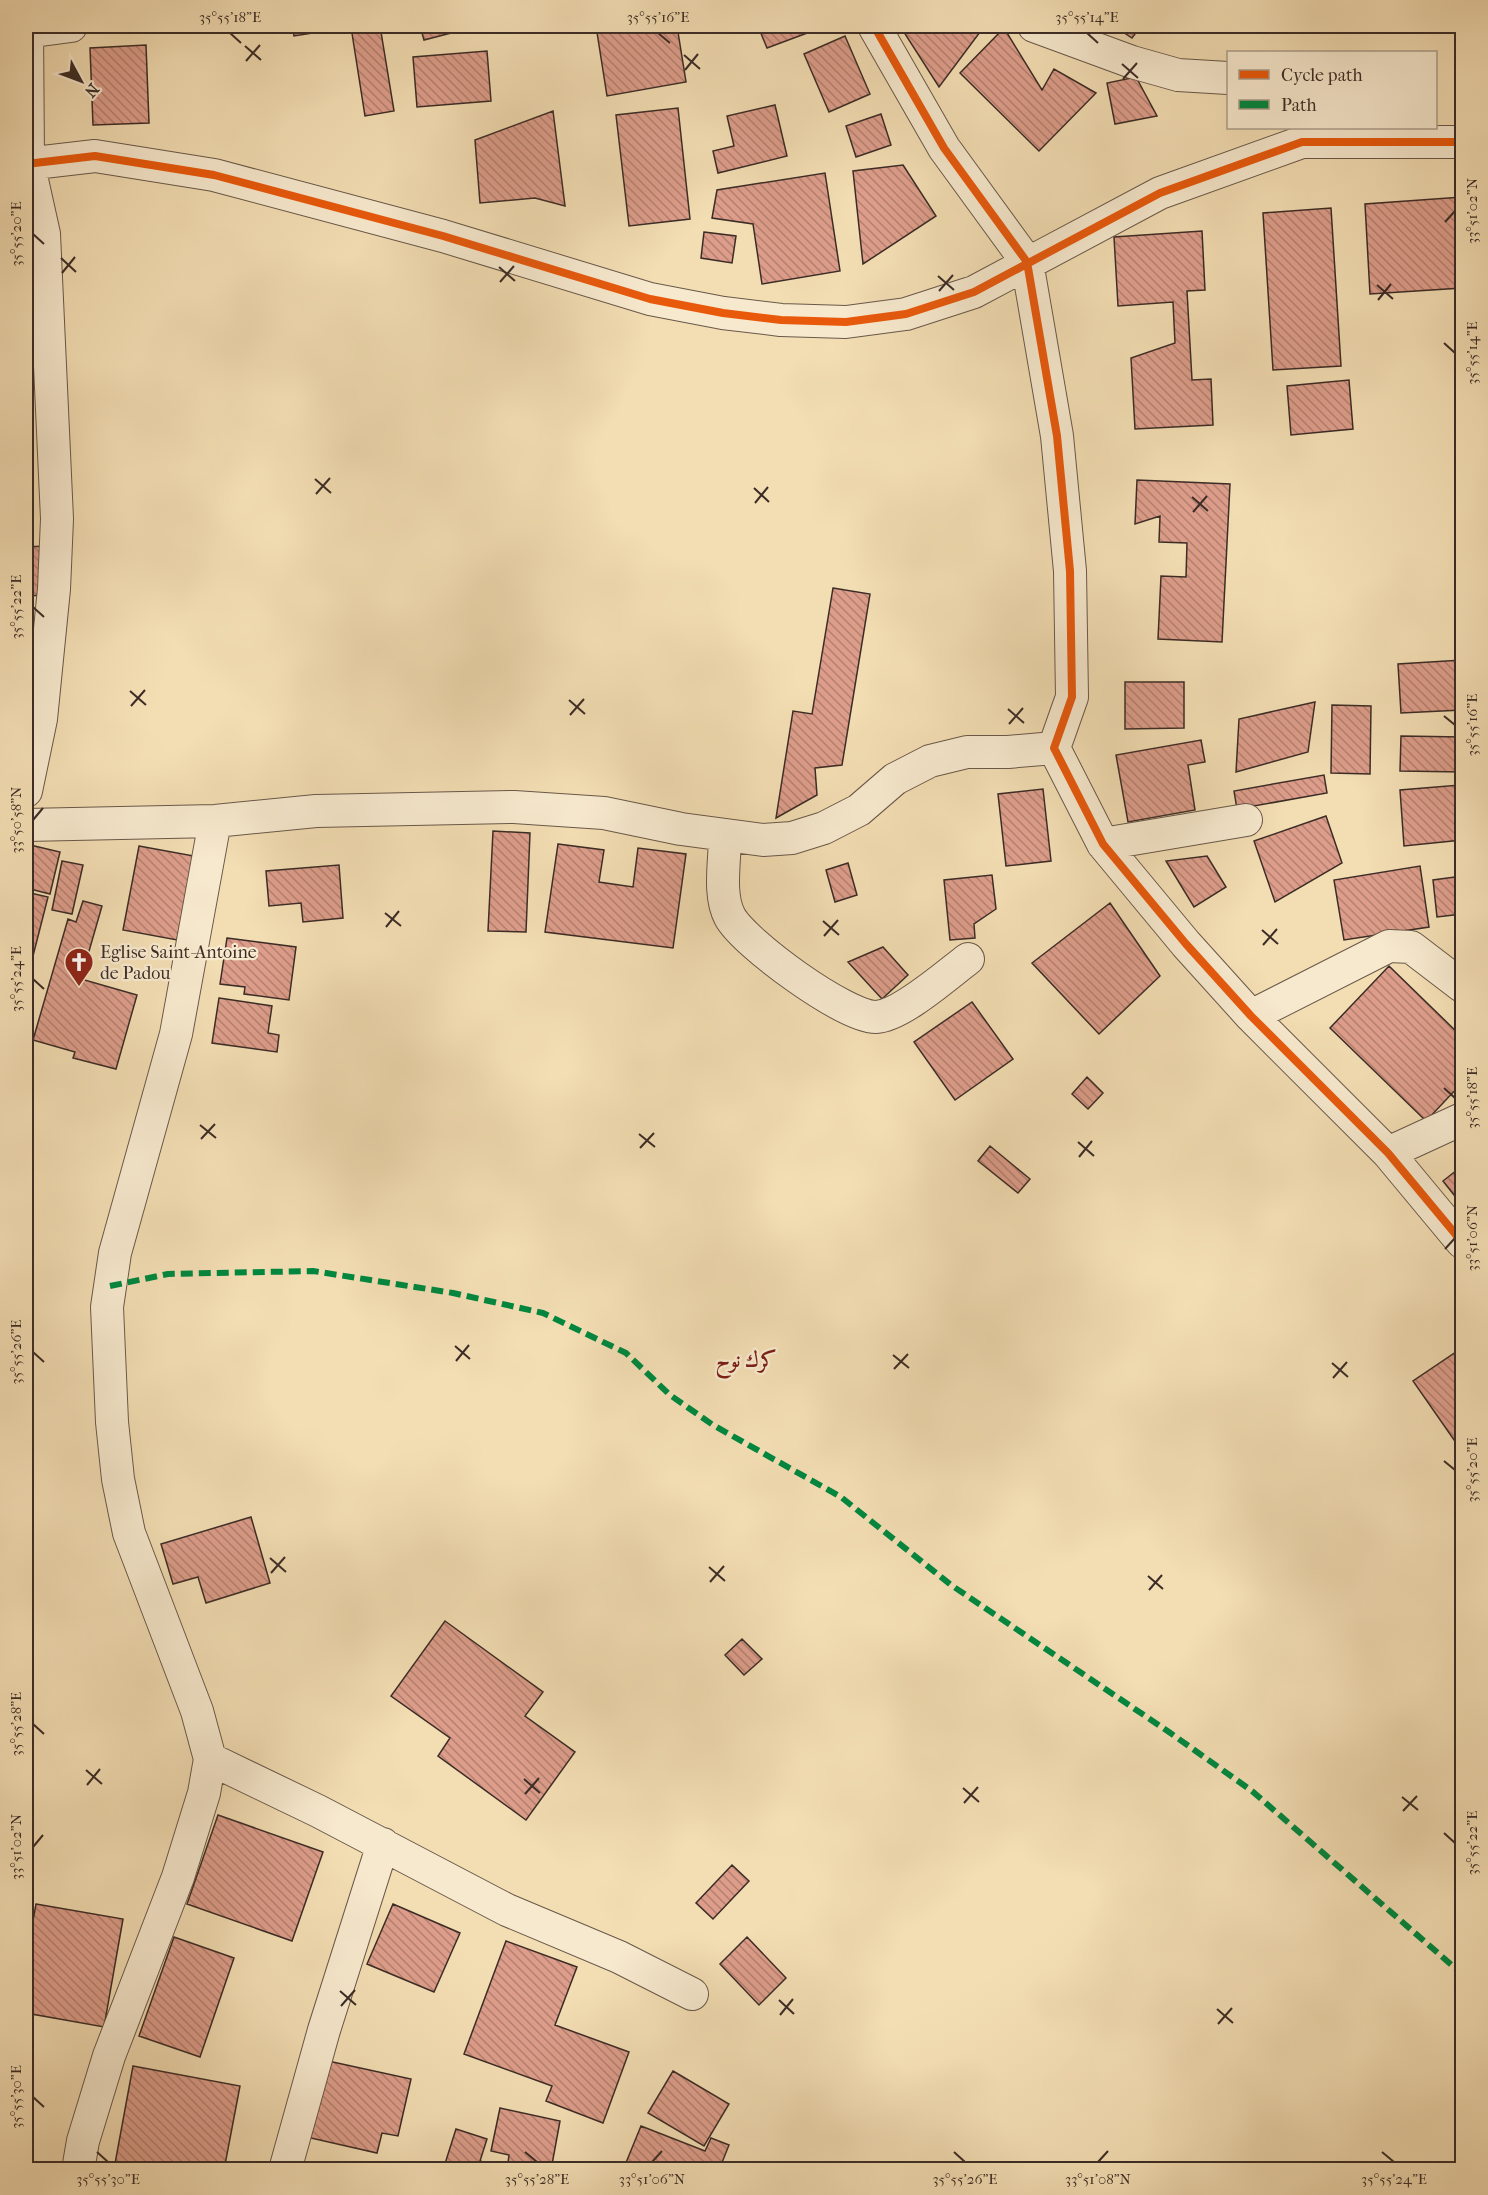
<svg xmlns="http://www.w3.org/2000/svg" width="1488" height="2195" font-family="'IM FELL French Canon',Amiri,serif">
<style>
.building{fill:url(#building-back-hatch);stroke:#3b2c26;stroke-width:1.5}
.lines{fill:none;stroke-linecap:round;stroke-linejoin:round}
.minor-casing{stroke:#695849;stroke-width:34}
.minor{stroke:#f7e9ce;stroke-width:32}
.quiet{stroke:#00873e;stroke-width:6;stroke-dasharray:12 6;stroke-linecap:butt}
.cycleway-casing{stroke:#f7e9ce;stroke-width:11}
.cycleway{stroke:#e8590c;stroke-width:8}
.ticks{fill:none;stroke:#3b2c26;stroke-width:2}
.labels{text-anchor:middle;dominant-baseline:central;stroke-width:4.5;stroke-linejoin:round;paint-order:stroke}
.poi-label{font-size:18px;fill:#3b2c26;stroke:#f7e9ce;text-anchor:start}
.quarter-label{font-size:21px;font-weight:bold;fill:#7a1f14;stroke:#f7e9ce}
.neatline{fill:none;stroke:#3b2c26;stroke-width:2}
.ticks-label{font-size:15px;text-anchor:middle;fill:#3b2c26}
</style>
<defs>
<pattern id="building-back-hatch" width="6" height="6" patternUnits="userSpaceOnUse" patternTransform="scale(1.5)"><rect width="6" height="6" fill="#dd9d8a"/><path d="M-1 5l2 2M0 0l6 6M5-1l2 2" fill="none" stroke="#b48071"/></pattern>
</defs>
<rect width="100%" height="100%" fill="#f3ddb3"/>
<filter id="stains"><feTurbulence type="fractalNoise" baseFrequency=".00333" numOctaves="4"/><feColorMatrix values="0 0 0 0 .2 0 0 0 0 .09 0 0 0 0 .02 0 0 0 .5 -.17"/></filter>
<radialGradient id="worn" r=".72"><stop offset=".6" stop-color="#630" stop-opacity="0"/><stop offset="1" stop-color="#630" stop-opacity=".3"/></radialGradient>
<path class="building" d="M 292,26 L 380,26 L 394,111 L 365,116 L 351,27 L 294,36 Z
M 420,26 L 478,26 L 424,40 Z
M 596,26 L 677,26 L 686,82 L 607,96 Z
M 758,26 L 826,26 L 767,48 Z
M 900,26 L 979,26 L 983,28 L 939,87 Z
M 1114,26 L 1141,26 L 1132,38 Z
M 1004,28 L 1042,90 L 1054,69 L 1096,93 L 1039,151 L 960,73 Z
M 845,36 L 870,94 L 829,112 L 804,54 Z
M 146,45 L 149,123 L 93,125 L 90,48 Z
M 487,51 L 491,101 L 417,107 L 413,57 Z
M 1136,77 L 1157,116 L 1115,124 L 1107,83 Z
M 775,105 L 787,156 L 718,173 L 713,151 L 734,146 L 727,116 Z
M 678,108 L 690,219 L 629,226 L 616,115 Z
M 553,111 L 565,206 L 535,198 L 480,203 L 475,140 Z
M 881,114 L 891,145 L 856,157 L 846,126 Z
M 903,165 L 936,216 L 863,264 L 853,171 Z
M 825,173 L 840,271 L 762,284 L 753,224 L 712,218 L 717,190 Z
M 1462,197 L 1462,288 L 1370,294 L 1365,204 Z
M 1331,208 L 1341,366 L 1273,370 L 1263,213 Z
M 1202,231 L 1205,290 L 1187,291 L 1192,380 L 1211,379 L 1213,425 L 1135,429 L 1131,358 L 1175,343 L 1173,302 L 1118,306 L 1114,237 Z
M 704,232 L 736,236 L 732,263 L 701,258 Z
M 1349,380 L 1353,429 L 1291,435 L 1287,386 Z
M 1137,480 L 1230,484 L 1222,642 L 1158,639 L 1161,576 L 1186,577 L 1187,543 L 1159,542 L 1160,516 L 1135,524 Z
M 45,546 L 47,595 L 26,596 L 26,547 Z
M 833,588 L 870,594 L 842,765 L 815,768 L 817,795 L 776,818 L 793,711 L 812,714 Z
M 1462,660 L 1462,710 L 1401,713 L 1398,664 Z
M 1125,682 L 1184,682 L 1184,728 L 1125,729 Z
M 1315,702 L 1308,752 L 1236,772 L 1239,719 Z
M 1332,705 L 1371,706 L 1370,774 L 1331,773 Z
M 1401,736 L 1462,737 L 1462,772 L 1400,771 Z
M 1201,740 L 1205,762 L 1188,765 L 1195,810 L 1128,822 L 1116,755 Z
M 1324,775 L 1327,793 L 1237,809 L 1234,791 Z
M 1460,785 L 1462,840 L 1404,846 L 1400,790 Z
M 1043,789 L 1051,861 L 1006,866 L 998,794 Z
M 1326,816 L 1342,863 L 1275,902 L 1254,841 Z
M 493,831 L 530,833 L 526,932 L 488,931 Z
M 26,844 L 60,852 L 50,894 L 26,888 Z
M 558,844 L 604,850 L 599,882 L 633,887 L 638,848 L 686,854 L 673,948 L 545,932 Z
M 139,846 L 194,856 L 177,940 L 123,930 Z
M 1207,856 L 1226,887 L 1194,907 L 1166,861 Z
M 62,861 L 83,865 L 72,914 L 52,910 Z
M 848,863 L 857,895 L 835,902 L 826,870 Z
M 339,865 L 343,918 L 303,922 L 301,903 L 269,906 L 266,871 Z
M 1420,866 L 1429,927 L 1344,940 L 1334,880 Z
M 992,875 L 996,909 L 974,924 L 975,938 L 950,940 L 944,880 Z
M 1462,876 L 1462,914 L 1437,917 L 1433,880 Z
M 26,892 L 48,897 L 32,960 L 26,959 Z
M 83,901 L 102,906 L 81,979 L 137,995 L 116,1069 L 73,1058 L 75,1052 L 33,1040 L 68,919 L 76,922 Z
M 1110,903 L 1160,976 L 1099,1034 L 1032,963 Z
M 227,938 L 296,947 L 289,1000 L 244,994 L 245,987 L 220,984 Z
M 883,947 L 908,975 L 882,999 L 848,962 Z
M 1389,966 L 1462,1037 L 1462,1083 L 1426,1121 L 1330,1028 Z
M 219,998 L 272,1006 L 268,1033 L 279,1035 L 277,1052 L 212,1043 Z
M 972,1002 L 1013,1059 L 955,1100 L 914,1042 Z
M 1087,1077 L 1103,1093 L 1088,1109 L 1072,1094 Z
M 990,1146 L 1030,1179 L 1018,1193 L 978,1161 Z
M 1462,1166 L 1462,1205 L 1443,1181 Z
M 1462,1348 L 1462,1444 L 1459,1447 L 1413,1381 Z
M 251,1517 L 270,1583 L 206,1603 L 198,1577 L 173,1584 L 161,1544 Z
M 445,1621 L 543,1692 L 525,1716 L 575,1752 L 526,1820 L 438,1756 L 450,1738 L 391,1696 Z
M 742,1639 L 762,1659 L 744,1675 L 725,1655 Z
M 218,1815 L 323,1852 L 292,1941 L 187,1904 Z
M 732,1865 L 749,1881 L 713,1919 L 696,1903 Z
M 36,1904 L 123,1919 L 104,2027 L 26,2013 L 26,1942 L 29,1943 Z
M 393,1904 L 460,1933 L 434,1992 L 367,1964 Z
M 174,1937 L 234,1958 L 200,2057 L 139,2036 Z
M 747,1937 L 786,1978 L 759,2005 L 720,1964 Z
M 506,1941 L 577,1967 L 555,2025 L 629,2052 L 603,2123 L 546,2101 L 552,2086 L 464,2054 Z
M 319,2059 L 411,2079 L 398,2136 L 382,2133 L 377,2153 L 302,2136 Z
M 133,2066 L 240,2086 L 224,2170 L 114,2169 Z
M 673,2071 L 729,2104 L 704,2146 L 648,2113 Z
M 500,2108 L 560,2121 L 551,2170 L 507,2170 L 509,2155 L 491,2151 Z
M 641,2126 L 705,2151 L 711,2138 L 729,2145 L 719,2170 L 623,2170 Z
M 456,2129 L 487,2139 L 480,2161 L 496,2166 L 495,2170 L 443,2170 Z"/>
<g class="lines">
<g class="minor-casing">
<path id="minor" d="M 874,26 L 944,148 L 1027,262 L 1057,436 L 1070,571 L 1072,697 L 1054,748 L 1103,844 L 1186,944 L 1251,1016 L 1388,1153 L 1462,1242
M 1034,26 L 1132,62 L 1178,75 L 1228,78
M 26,32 L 71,26
M 26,164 L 95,156 L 214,175 L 443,236 L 650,299 L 723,313 L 781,320 L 846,322 L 906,314 L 974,292 L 1160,193 L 1302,142 L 1462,142
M 26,791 L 41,719 L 54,589 L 57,519 L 44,234 L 28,162 L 27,26
M 26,825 L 215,821 L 316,811 L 514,807 L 604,813 L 681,829 L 763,840 L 792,838 L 824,828 L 859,810 L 895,779 L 930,761 L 967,752 L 1008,752 L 1054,748
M 725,836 C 725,861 718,895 730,917 C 745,944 845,1017 876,1017 C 901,1016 948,974 968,959
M 1103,844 L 1246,820
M 1251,1016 L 1389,946 L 1411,947 L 1462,986
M 1388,1153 L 1462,1119
M 210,1759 L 318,1811 L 507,1910 L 619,1957 L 692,1994
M 78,2170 L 83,2141 L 109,2056 L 178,1877 L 204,1793 L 210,1759 L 197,1711 L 129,1533 L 118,1479 L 112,1422 L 107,1307 L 115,1253 L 176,1034 L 215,821
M 285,2170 L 324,2030 L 383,1844"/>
</g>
<use href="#minor" class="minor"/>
<path class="quiet" d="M 110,1286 L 168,1274 L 313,1271 L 453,1293 L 543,1313 L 626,1353 L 670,1395 L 713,1425 L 841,1497 L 951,1585 L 1169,1732 L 1252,1791 L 1462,1974"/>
<g class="cycleway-casing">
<path id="cycleway" d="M 874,26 L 944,148 L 1027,262 L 1057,436 L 1070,571 L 1072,697 L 1054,748 L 1103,844 L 1186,944 L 1251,1016 L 1388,1153 L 1462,1242
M 26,164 L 95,156 L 214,175 L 443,236 L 650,299 L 723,313 L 781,320 L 846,322 L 906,314 L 974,292 L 1160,193 L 1302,142 L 1462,142"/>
</g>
<use href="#cycleway" class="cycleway"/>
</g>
<path class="ticks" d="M 230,33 L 241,43M 658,33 L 670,43M 1087,33 L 1098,43M 245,46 L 261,60M 684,55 L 700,69M 246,61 L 260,45M 1122,64 L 1138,78M 685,70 L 698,54M 1123,79 L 1137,63M 1445,222 L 1455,211M 33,234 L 44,244M 61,258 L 76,272M 499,267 L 515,281M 62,273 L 75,257M 938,276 L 954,290M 500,282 L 514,266M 1377,285 L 1393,299M 939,291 L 953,275M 1378,300 L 1391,284M 1444,343 L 1455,353M 315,479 L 331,493M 754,488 L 769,502M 316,494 L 330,478M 1192,497 L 1208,511M 755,503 L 768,487M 1193,512 L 1207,496M 33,607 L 44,617M 130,691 L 146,705M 569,700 L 585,714M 131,706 L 145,690M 1008,709 L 1024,723M 570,715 L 584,699M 1444,716 L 1455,725M 1009,724 L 1023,708M 33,820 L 43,808M 385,913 L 401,926M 823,921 L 839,935M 386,927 L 399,911M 1262,930 L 1278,944M 824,936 L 838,920M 1263,945 L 1277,929M 33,979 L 44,989M 1444,1088 L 1455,1098M 200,1125 L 216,1138M 639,1134 L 655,1147M 201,1139 L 215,1124M 1078,1142 L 1094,1156M 640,1148 L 654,1133M 1079,1157 L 1092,1141M 1445,1249 L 1455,1238M 455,1346 L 470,1359M 33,1352 L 44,1362M 893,1355 L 909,1368M 456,1361 L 469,1345M 1332,1363 L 1348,1377M 894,1369 L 908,1354M 1333,1378 L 1347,1362M 1444,1461 L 1455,1470M 270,1558 L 286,1572M 709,1567 L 725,1581M 271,1573 L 285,1557M 1148,1576 L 1163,1589M 710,1582 L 724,1566M 1149,1590 L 1162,1575M 33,1724 L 44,1734M 86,1770 L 102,1784M 524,1779 L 540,1793M 87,1785 L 100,1769M 963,1788 L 979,1802M 525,1794 L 539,1778M 1402,1797 L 1418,1810M 964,1803 L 978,1787M 1403,1811 L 1417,1796M 1444,1833 L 1455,1843M 33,1847 L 43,1835M 340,1991 L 356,2005M 779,2000 L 794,2014M 341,2006 L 355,1990M 1217,2009 L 1233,2023M 780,2015 L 793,1999M 1218,2024 L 1232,2008M 33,2097 L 44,2107M 97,2152 L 108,2162M 525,2152 L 537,2162M 954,2152 L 965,2162M 1382,2152 L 1394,2162M 652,2162 L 662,2151M 1098,2162 L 1108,2151"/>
<defs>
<g id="church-pin" transform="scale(1.5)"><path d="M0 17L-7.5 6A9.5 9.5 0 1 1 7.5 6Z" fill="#8f2418" stroke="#f7e9ce"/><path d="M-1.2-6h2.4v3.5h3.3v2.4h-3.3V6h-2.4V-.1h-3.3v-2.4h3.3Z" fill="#fff"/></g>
</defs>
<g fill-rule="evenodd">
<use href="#church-pin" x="79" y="962"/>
</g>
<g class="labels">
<g class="poi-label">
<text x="100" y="952">Eglise Saint-Antoine<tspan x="100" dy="21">de Padou</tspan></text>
</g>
<g class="quarter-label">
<text x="746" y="1360">كرك نوح</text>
</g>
</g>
<rect width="1488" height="2195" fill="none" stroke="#f3ddb3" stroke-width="66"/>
<rect x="1227" y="51" width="210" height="78" fill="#f7e9ce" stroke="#ac9d8b" stroke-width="1.5"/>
<rect x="1239" y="70" width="30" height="9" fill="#e8590c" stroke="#ac9d8b" stroke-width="1.5"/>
<text x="1281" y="81" font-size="18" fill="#3b2c26">Cycle path</text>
<rect x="1239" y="100" width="30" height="9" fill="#00873e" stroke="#ac9d8b" stroke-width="1.5"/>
<text x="1281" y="111" font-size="18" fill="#3b2c26">Path</text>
<g transform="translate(81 81) rotate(131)" stroke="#f7e9ce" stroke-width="4.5" paint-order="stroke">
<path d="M0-4.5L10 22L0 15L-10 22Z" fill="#3b2c26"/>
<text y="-9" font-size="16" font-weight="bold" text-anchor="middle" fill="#3b2c26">N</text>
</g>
<rect x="33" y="33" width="1422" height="2129" class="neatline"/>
<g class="ticks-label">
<text x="230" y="22">35°55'18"E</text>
<text x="658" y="22">35°55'16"E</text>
<text x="1087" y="22">35°55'14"E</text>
<text transform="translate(1472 211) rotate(-90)" y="5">33°51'02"N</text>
<text transform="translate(16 234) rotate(-90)" y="5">35°55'20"E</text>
<text transform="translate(1472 353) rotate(-90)" y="5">35°55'14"E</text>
<text transform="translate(16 607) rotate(-90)" y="5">35°55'22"E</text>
<text transform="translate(1472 725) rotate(-90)" y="5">35°55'16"E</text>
<text transform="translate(16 820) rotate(-90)" y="5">33°50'58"N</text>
<text transform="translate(16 979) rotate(-90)" y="5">35°55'24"E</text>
<text transform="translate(1472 1098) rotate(-90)" y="5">35°55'18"E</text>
<text transform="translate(1472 1238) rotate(-90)" y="5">33°51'06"N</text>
<text transform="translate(16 1352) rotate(-90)" y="5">35°55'26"E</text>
<text transform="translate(1472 1470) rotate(-90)" y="5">35°55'20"E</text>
<text transform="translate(16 1724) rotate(-90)" y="5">35°55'28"E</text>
<text transform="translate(1472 1843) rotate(-90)" y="5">35°55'22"E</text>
<text transform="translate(16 1847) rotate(-90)" y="5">33°51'02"N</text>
<text transform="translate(16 2097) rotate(-90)" y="5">35°55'30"E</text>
<text x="108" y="2184">35°55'30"E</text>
<text x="537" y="2184">35°55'28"E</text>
<text x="652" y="2184">33°51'06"N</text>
<text x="965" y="2184">35°55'26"E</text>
<text x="1098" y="2184">33°51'08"N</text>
<text x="1394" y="2184">35°55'24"E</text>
</g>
<rect width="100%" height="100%" filter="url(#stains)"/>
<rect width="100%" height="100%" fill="url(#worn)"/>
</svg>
